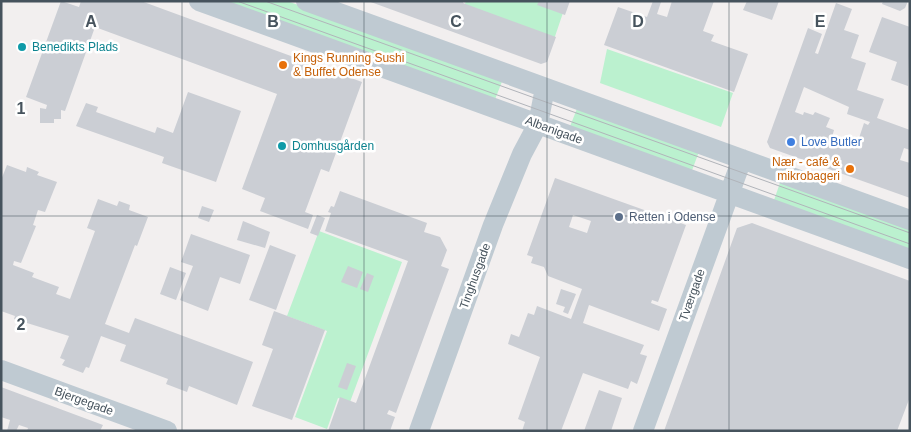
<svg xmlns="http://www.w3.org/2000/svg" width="911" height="432" font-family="Helvetica,sans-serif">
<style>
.green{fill:#bbf1cf}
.building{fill:#cbced4;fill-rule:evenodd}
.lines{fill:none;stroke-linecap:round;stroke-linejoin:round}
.street{stroke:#bfcad2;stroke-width:20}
.tram{stroke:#b1b4ba;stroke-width:1}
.grid{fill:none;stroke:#46535d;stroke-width:1;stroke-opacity:0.55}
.culture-dot{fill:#0f9aa8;stroke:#fff;stroke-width:2}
.food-dot{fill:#e8710a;stroke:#fff;stroke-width:2}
.shop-dot{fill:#3f7fe0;stroke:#fff;stroke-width:2}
.service-dot{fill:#5c6f8a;stroke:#fff;stroke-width:2}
.labels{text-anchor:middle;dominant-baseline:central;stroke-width:5;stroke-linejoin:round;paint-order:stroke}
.culture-label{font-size:12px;fill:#0d838f;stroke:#fff;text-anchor:start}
.food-label{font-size:12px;fill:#c56008;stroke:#fff;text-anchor:start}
.street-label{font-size:12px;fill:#46535d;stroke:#fff}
.shop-label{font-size:12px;fill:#366cbe;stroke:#fff;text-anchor:start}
.service-label{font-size:12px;fill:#4e5e75;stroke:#fff;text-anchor:start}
.grid-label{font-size:16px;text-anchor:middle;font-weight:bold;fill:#46535d;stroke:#fff;stroke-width:5;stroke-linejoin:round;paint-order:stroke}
</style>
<rect width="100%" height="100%" fill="#f2efef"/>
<path class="green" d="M 218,1 L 287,1 L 503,79 L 494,102 Z
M 466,1 L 567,1 L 547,60 L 455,32 Z
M 607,49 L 733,93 L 721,127 L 600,83 Z
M 578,106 L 700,149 L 691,173 L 569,129 Z
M 781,180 L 910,225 L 910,252 L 773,203 Z
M 319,231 L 402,262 L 350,402 L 338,398 L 327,429 L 295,417 L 327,331 L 287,316 Z"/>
<path class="building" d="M 61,1 L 79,7 L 81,1 L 141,1 L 362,82 L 329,172 L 321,169 L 305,212 L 313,215 L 308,229 L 260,211 L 265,198 L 242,189 L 277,94 L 95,27 L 65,111 L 61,110 L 61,119 L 54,119 L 54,123 L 40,123 L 40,108 L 46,109 L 47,105 L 26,97 Z
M 368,1 L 463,1 L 463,3 L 556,37 L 547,62 L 541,64 Z
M 539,1 L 570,1 L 565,15 L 537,5 Z
M 653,1 L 661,2 L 657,14 L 667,17 L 672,1 L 714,1 L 703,31 L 714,35 L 711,41 L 748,54 L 734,92 L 604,45 L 618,7 L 647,17 Z
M 747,1 L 779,1 L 772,20 L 743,10 Z
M 883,1 L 908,1 L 905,8 L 900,11 L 882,4 Z
M 836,3 L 852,9 L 844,30 L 859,35 L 851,58 L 866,63 L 857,90 L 884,99 L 877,118 L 910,130 L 910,150 L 904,148 L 900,160 L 910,163 L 910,198 L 770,148 L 767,142 L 808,28 L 822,34 L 815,53 L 818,54 ZM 804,87 L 849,107 L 847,114 L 870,122 L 868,125 L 864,123 L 857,144 L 838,137 L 838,139 L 832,137 L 834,130 L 826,127 L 830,118 L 815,112 L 813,115 L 804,112 L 803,115 L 795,112 Z
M 882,17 L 910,27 L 908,86 L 891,80 L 897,62 L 869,52 Z
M 188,92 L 241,111 L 216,182 L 162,163 L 164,157 L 76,126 L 86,103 L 98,107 L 96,112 L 155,133 L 157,127 L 173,133 Z
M 7,165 L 26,172 L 27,167 L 39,172 L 37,175 L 57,182 L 45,212 L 38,210 L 33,225 L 36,226 L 21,263 L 14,261 L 13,265 L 34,273 L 32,277 L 59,287 L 56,294 L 70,299 L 95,231 L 87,228 L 98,199 L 117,206 L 119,201 L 130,205 L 129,210 L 148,217 L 137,246 L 135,245 L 105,324 L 129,333 L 135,318 L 253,362 L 237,405 L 189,386 L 187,392 L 166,384 L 168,379 L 120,361 L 126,345 L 101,336 L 89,368 L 86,367 L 83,373 L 62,365 L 65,360 L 60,358 L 69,336 L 14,319 L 15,316 L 1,311 L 1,180 Z
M 555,178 L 686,225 L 658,302 L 652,300 L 651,303 L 667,309 L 659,331 L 589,305 L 583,323 L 644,345 L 640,354 L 647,356 L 637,384 L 631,381 L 628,389 L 583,373 L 561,431 L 522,431 L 525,422 L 518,419 L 540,357 L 508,344 L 511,334 L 519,337 L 528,313 L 534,315 L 537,306 L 571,319 L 582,289 L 548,276 L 544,267 L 531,263 L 533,257 L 527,255 ZM 573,215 L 591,221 L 587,233 L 569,227 Z
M 340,191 L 427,223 L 424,232 L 440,237 L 447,250 L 441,266 L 449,269 L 396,413 L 389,410 L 387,414 L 395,417 L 390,431 L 328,431 L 340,397 L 356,403 L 408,261 L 325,231 L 331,213 L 328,212 L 331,206 L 334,207 Z
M 202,206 L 214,210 L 209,222 L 198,218 Z
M 317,215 L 325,218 L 318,236 L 310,233 Z
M 243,221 L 270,232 L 265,248 L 237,240 Z
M 752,223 L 910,281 L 910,397 L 897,431 L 664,431 L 737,228 Z
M 191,234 L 250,255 L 240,284 L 220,277 L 208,311 L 180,300 L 193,266 L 181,262 Z
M 270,245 L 296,255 L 276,310 L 249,300 Z
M 348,266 L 363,272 L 357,288 L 341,282 Z
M 170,267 L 186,273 L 176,300 L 160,294 Z
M 367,273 L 374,276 L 368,292 L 360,289 Z
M 561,289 L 576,294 L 568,314 L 563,312 L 565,307 L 556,304 Z
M 274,311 L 325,330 L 292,420 L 252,406 L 273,349 L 262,345 Z
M 347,363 L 356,366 L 347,390 L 338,387 Z
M 1,387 L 103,425 L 100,431 L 27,431 L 28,428 L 19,425 L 16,431 L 7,431 L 10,420 L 1,417 Z
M 599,390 L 622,398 L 611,431 L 584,431 Z"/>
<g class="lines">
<path class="street" d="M 199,1 L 910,259
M 306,1 L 910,220
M 1,370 L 167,431
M 419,431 L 493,225 L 522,154 L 538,124 L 545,88
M 643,431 L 742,159"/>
<path class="tram" d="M 237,1 L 910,244
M 265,1 L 910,233
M 1,2 L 2,1"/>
</g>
<path class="grid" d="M 182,1 L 182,431M 364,1 L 364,431M 547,1 L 547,431M 729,1 L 729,431M 1,216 L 910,216"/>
<g class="culture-dot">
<circle cx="22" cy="47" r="5"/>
<circle cx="282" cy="146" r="5"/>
</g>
<g class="food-dot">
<circle cx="283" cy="65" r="5"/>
<circle cx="850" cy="169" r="5"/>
</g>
<circle class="shop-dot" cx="791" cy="142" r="5"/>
<circle class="service-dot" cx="619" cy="217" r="5"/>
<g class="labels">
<g class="culture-label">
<text x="32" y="47">Benedikts Plads</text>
<text x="292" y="146">Domhusgården</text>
</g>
<g class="food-label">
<text x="293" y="58">Kings Running Sushi<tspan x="293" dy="14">&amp; Buffet Odense</tspan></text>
<text x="840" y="162" text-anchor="end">Nær - café &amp;<tspan x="840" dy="14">mikrobageri</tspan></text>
</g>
<g class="street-label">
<text transform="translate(554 130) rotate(20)">Albanigade</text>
<text transform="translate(475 276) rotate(-70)">Tinghusgade</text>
<text transform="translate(692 295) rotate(-70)">Tværgade</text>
<text transform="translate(84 401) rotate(20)">Bjergegade</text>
</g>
<g class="shop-label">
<text x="801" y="142">Love Butler</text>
</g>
<g class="service-label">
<text x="629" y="217">Retten i Odense</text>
</g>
</g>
<g class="grid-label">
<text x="91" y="27">A</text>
<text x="273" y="27">B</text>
<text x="456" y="27">C</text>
<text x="638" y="27">D</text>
<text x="820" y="27">E</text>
<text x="21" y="114">1</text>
<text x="21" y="330">2</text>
</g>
<rect width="911" height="432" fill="none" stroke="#46535d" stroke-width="5"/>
</svg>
